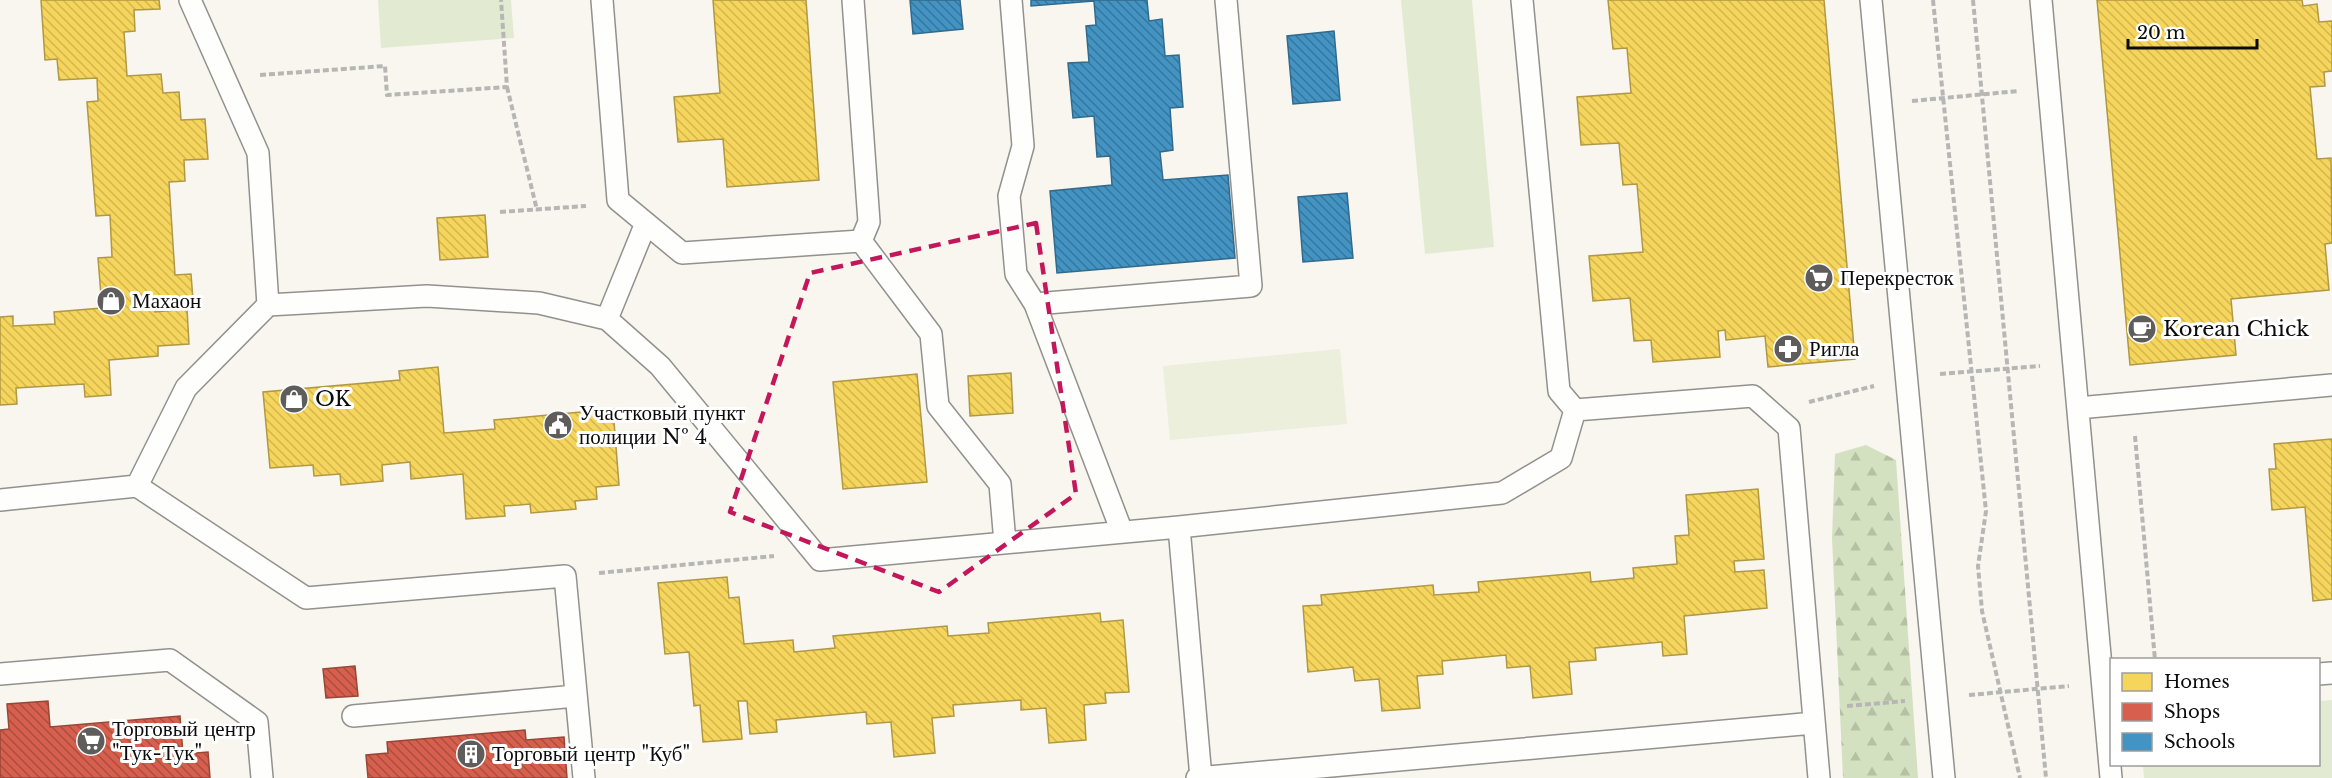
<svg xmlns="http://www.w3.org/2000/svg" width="2332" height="778" font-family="'Libre Baskerville',serif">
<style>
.forest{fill:url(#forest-firs)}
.park{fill:#e2ebd2}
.pitch{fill:#ebefdb}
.homes{fill:url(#homes-back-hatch);stroke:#b09844;stroke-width:1.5}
.shops{fill:url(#shops-back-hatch);stroke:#994639;stroke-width:1.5}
.schools{fill:url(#schools-back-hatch);stroke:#326a8c;stroke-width:1.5}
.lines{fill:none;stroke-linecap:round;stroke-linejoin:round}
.lane-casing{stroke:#92918e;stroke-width:24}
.path{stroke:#b7b6b5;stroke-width:4;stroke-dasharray:6 3;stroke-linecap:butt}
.lane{stroke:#fefefd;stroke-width:21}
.marked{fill:none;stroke:#c2185b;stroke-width:4.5;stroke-dasharray:12 8;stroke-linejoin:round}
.labels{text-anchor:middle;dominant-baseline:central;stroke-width:6;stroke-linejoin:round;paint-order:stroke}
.poi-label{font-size:21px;fill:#0b0b0b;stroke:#fff;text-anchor:start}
</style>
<defs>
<pattern id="forest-firs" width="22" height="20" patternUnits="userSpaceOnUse" patternTransform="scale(1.5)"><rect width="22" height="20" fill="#d4e1c1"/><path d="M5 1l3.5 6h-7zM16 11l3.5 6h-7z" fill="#b5c0a4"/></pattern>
<pattern id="homes-back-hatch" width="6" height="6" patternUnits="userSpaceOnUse" patternTransform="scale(1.5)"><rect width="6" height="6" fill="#f6d55c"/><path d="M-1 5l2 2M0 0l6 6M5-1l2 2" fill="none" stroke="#d2b64f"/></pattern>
<pattern id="shops-back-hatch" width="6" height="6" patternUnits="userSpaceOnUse" patternTransform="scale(1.5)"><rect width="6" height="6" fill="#d6604d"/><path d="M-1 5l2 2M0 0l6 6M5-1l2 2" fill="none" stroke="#ac4d3e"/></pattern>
<pattern id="schools-back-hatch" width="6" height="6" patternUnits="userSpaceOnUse" patternTransform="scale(1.5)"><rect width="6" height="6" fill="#4393c3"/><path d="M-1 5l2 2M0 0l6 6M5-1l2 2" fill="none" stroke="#36769d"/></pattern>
</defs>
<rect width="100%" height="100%" fill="#f8f6ef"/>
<path class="forest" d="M 1866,445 L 1896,460 L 1918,778 L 1843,778 L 1832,538 L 1835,454 Z"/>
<path class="park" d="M 378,0 L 511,0 L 514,38 L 381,48 Z
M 1401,0 L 1472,0 L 1494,247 L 1425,254 Z
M 2332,700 L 2332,778 L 2144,778 L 2143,765 L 2318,764 L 2319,701 Z"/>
<path class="pitch" d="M 1340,349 L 1347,424 L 1170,440 L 1163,366 Z"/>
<path class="homes" d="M 41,0 L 159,0 L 160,9 L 134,10 L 135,31 L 124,32 L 127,76 L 161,74 L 163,93 L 179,92 L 181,120 L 205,119 L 208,159 L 184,160 L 185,181 L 169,182 L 175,275 L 191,274 L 193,300 L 155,302 L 155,312 L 187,309 L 189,344 L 158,346 L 158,356 L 109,360 L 111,395 L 85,397 L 84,384 L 16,388 L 17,404 L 0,405 L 0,317 L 13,316 L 13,326 L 55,324 L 54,312 L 102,308 L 98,258 L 112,257 L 110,215 L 96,216 L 87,102 L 98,101 L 97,78 L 59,80 L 57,59 L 45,60 Z
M 713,0 L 806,0 L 819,180 L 727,187 L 723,139 L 678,142 L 674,97 L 720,93 Z
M 1608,0 L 1824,0 L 1855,359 L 1768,367 L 1765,336 L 1726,340 L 1725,330 L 1718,331 L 1720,357 L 1653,362 L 1651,340 L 1634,341 L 1630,298 L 1593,301 L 1589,256 L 1643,252 L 1637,184 L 1623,185 L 1619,143 L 1581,145 L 1577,97 L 1631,93 L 1627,48 L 1613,49 Z
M 2097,0 L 2302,0 L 2303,6 L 2317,4 L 2319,22 L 2332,21 L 2332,71 L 2324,72 L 2325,86 L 2310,87 L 2317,159 L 2331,158 L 2332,243 L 2325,244 L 2329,290 L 2231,299 L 2236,355 L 2130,365 Z
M 485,215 L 488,257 L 440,260 L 437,218 Z
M 438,367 L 444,433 L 495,429 L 494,420 L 613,409 L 619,485 L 596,487 L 597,499 L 575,501 L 576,509 L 531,513 L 530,504 L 519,505 L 504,506 L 505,516 L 466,519 L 463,474 L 411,479 L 410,462 L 382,465 L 383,481 L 341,485 L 340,474 L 314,476 L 313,465 L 270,468 L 263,392 L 400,380 L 399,371 Z
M 1011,373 L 1013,413 L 970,416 L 968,376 Z
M 917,374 L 927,482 L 843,489 L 833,382 Z
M 2332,439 L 2332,599 L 2313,601 L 2305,507 L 2272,510 L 2269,469 L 2276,469 L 2274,444 Z
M 1758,489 L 1764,559 L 1734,561 L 1735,572 L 1764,570 L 1767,608 L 1684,616 L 1687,654 L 1663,656 L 1662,642 L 1595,648 L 1596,660 L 1569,662 L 1572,694 L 1533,698 L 1530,666 L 1507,668 L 1506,655 L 1442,661 L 1443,674 L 1417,676 L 1420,708 L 1382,711 L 1379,679 L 1355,681 L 1353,667 L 1308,672 L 1303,606 L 1322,605 L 1321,595 L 1433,585 L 1434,595 L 1479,592 L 1478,582 L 1590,572 L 1591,582 L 1634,578 L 1633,568 L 1677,564 L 1675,536 L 1689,535 L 1686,495 Z
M 727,577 L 729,598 L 739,597 L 744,644 L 793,640 L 794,652 L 835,648 L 833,636 L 947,626 L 948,636 L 989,633 L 988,623 L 1100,613 L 1101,622 L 1123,620 L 1129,692 L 1105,693 L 1106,703 L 1084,705 L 1086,740 L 1049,743 L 1046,708 L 1021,710 L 1021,700 L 953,705 L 954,716 L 932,718 L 935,753 L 894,757 L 891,722 L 867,724 L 866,712 L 776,720 L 777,732 L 750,734 L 747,701 L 738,701 L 742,739 L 703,742 L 700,705 L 694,706 L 689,652 L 665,654 L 658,583 Z"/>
<path class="shops" d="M 355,666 L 358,696 L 326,698 L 323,669 Z
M 48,701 L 50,727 L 180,716 L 183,754 L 208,752 L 210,778 L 0,778 L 0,730 L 9,729 L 7,704 Z
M 525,730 L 526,740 L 564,737 L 567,778 L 368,778 L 366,755 L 388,753 L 387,742 Z"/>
<path class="schools" d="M 910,0 L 960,0 L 963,29 L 913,34 Z
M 1031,0 L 1147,0 L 1149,21 L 1162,19 L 1165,56 L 1179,55 L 1183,107 L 1170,108 L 1173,150 L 1160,152 L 1163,180 L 1228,175 L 1235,258 L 1057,273 L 1050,191 L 1112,185 L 1110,156 L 1097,157 L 1094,116 L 1073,118 L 1068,63 L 1089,62 L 1086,26 L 1096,25 L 1094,1 L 1031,6 Z
M 1334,31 L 1340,100 L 1293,104 L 1287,36 Z
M 1347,193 L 1353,258 L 1303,262 L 1298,197 Z"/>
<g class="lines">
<g class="lane-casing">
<path id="lane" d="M 190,0 L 258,153 L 268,305 L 427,296 L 539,303 L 607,319 L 660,366 L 820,560 L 1179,527 L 1502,493 L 1561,458 L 1575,410
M 602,0 L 618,200 L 682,253 L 861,241 L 869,222 L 853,0
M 1011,0 L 1023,146 L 1009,196 L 1016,274 L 1035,304 L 1122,532
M 1522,0 L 1559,391 L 1575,410 L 1753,396 L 1789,428 L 1819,778
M 1871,0 L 1944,778
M 2041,0 L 2111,778
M 861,241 L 931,334 L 938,406 L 1000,484 L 1005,543
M 1035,304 L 1251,286 L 1226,0
M 607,319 L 646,223
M 2078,408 L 2332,385
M 137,486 L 186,388 L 268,305
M 0,500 L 137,486 L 306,598 L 565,576 L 584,778
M 1179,527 L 1201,778
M 0,674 L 170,660 L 257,722 L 262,778
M 2318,674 L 2332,673
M 353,716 L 576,696
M 1197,778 L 1814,723"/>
</g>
<path class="path" d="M 1933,0 L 1986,511 L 1978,566 L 1982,611 L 2020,778
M 1973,0 L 2046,778
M 260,75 L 385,66 L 387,95 L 507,87 L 501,0
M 507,87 L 537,210
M 1912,101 L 2018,91
M 500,212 L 586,206
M 1940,374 L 2040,366
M 1809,402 L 1874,386
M 2135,436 L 2155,660
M 599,573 L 774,556
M 1969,695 L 2069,686
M 1847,706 L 1905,701"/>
<use href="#lane" class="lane"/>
</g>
<path class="marked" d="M 1036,223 L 1076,494 L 939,592 L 730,512 L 810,273 Z"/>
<defs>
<g id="supermarket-disc" transform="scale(1.5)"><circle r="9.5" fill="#5e5d5b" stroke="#fff"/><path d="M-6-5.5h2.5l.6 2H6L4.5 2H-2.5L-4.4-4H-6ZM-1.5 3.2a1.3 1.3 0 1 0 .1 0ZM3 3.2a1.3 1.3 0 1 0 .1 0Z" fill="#fff"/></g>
<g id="shop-disc" transform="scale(1.5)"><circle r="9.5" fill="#5e5d5b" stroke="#fff"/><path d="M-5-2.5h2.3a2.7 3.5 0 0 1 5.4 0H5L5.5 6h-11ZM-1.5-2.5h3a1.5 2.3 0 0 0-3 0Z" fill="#fff"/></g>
<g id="cafe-disc" transform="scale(1.5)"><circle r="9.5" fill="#5e5d5b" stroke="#fff"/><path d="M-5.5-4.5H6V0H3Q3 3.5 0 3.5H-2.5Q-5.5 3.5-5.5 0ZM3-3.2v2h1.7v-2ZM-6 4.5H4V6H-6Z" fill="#fff"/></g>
<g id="pharmacy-disc" transform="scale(1.5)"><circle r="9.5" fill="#5e5d5b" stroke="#fff"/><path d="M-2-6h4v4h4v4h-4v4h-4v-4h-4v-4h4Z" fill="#fff"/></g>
<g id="civic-disc" transform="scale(1.5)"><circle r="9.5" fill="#5e5d5b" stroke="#fff"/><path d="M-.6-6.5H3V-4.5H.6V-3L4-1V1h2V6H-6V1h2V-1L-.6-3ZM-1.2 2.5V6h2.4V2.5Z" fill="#fff"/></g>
<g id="building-disc" transform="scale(1.5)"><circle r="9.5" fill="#5e5d5b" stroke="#fff"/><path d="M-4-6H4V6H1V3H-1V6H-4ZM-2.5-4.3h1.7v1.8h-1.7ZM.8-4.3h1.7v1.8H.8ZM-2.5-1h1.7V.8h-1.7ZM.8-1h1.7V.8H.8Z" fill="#fff"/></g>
</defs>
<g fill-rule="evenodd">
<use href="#supermarket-disc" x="1819" y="278"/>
<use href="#shop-disc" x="111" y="301"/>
<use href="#cafe-disc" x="2142" y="329"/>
<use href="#pharmacy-disc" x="1788" y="349"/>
<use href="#shop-disc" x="294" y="399"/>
<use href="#civic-disc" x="558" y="425"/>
<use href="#supermarket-disc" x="91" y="741"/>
<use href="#building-disc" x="471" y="754"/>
</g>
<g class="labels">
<g class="poi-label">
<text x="1840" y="278">Перекресток</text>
<text x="132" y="301">Махаон</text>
<text x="2163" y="329">Korean Chick</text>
<text x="1809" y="349">Ригла</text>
<text x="315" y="399">OK</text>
<text x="579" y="413">Участковый пункт<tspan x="579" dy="24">полиции № 4</tspan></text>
<text x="112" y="729">Торговый центр<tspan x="112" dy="24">"Тук-Тук"</tspan></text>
<text x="492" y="754">Торговый центр "Куб"</text>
</g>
</g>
<rect x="2110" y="658" width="210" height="108" fill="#ffffff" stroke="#9d9d9d" stroke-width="1.5"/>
<rect x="2122" y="673" width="30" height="18" fill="#f6d55c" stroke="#9d9d9d" stroke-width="1.5"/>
<text x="2164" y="688" font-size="18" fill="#0b0b0b">Homes</text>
<rect x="2122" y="703" width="30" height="18" fill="#d6604d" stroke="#9d9d9d" stroke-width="1.5"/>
<text x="2164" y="718" font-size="18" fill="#0b0b0b">Shops</text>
<rect x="2122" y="733" width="30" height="18" fill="#4393c3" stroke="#9d9d9d" stroke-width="1.5"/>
<text x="2164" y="748" font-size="18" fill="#0b0b0b">Schools</text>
<path d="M2128 39v9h129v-9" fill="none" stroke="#0b0b0b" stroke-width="3"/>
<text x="2137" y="39" font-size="18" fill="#0b0b0b" stroke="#ffffff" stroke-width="4.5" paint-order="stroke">20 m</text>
</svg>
